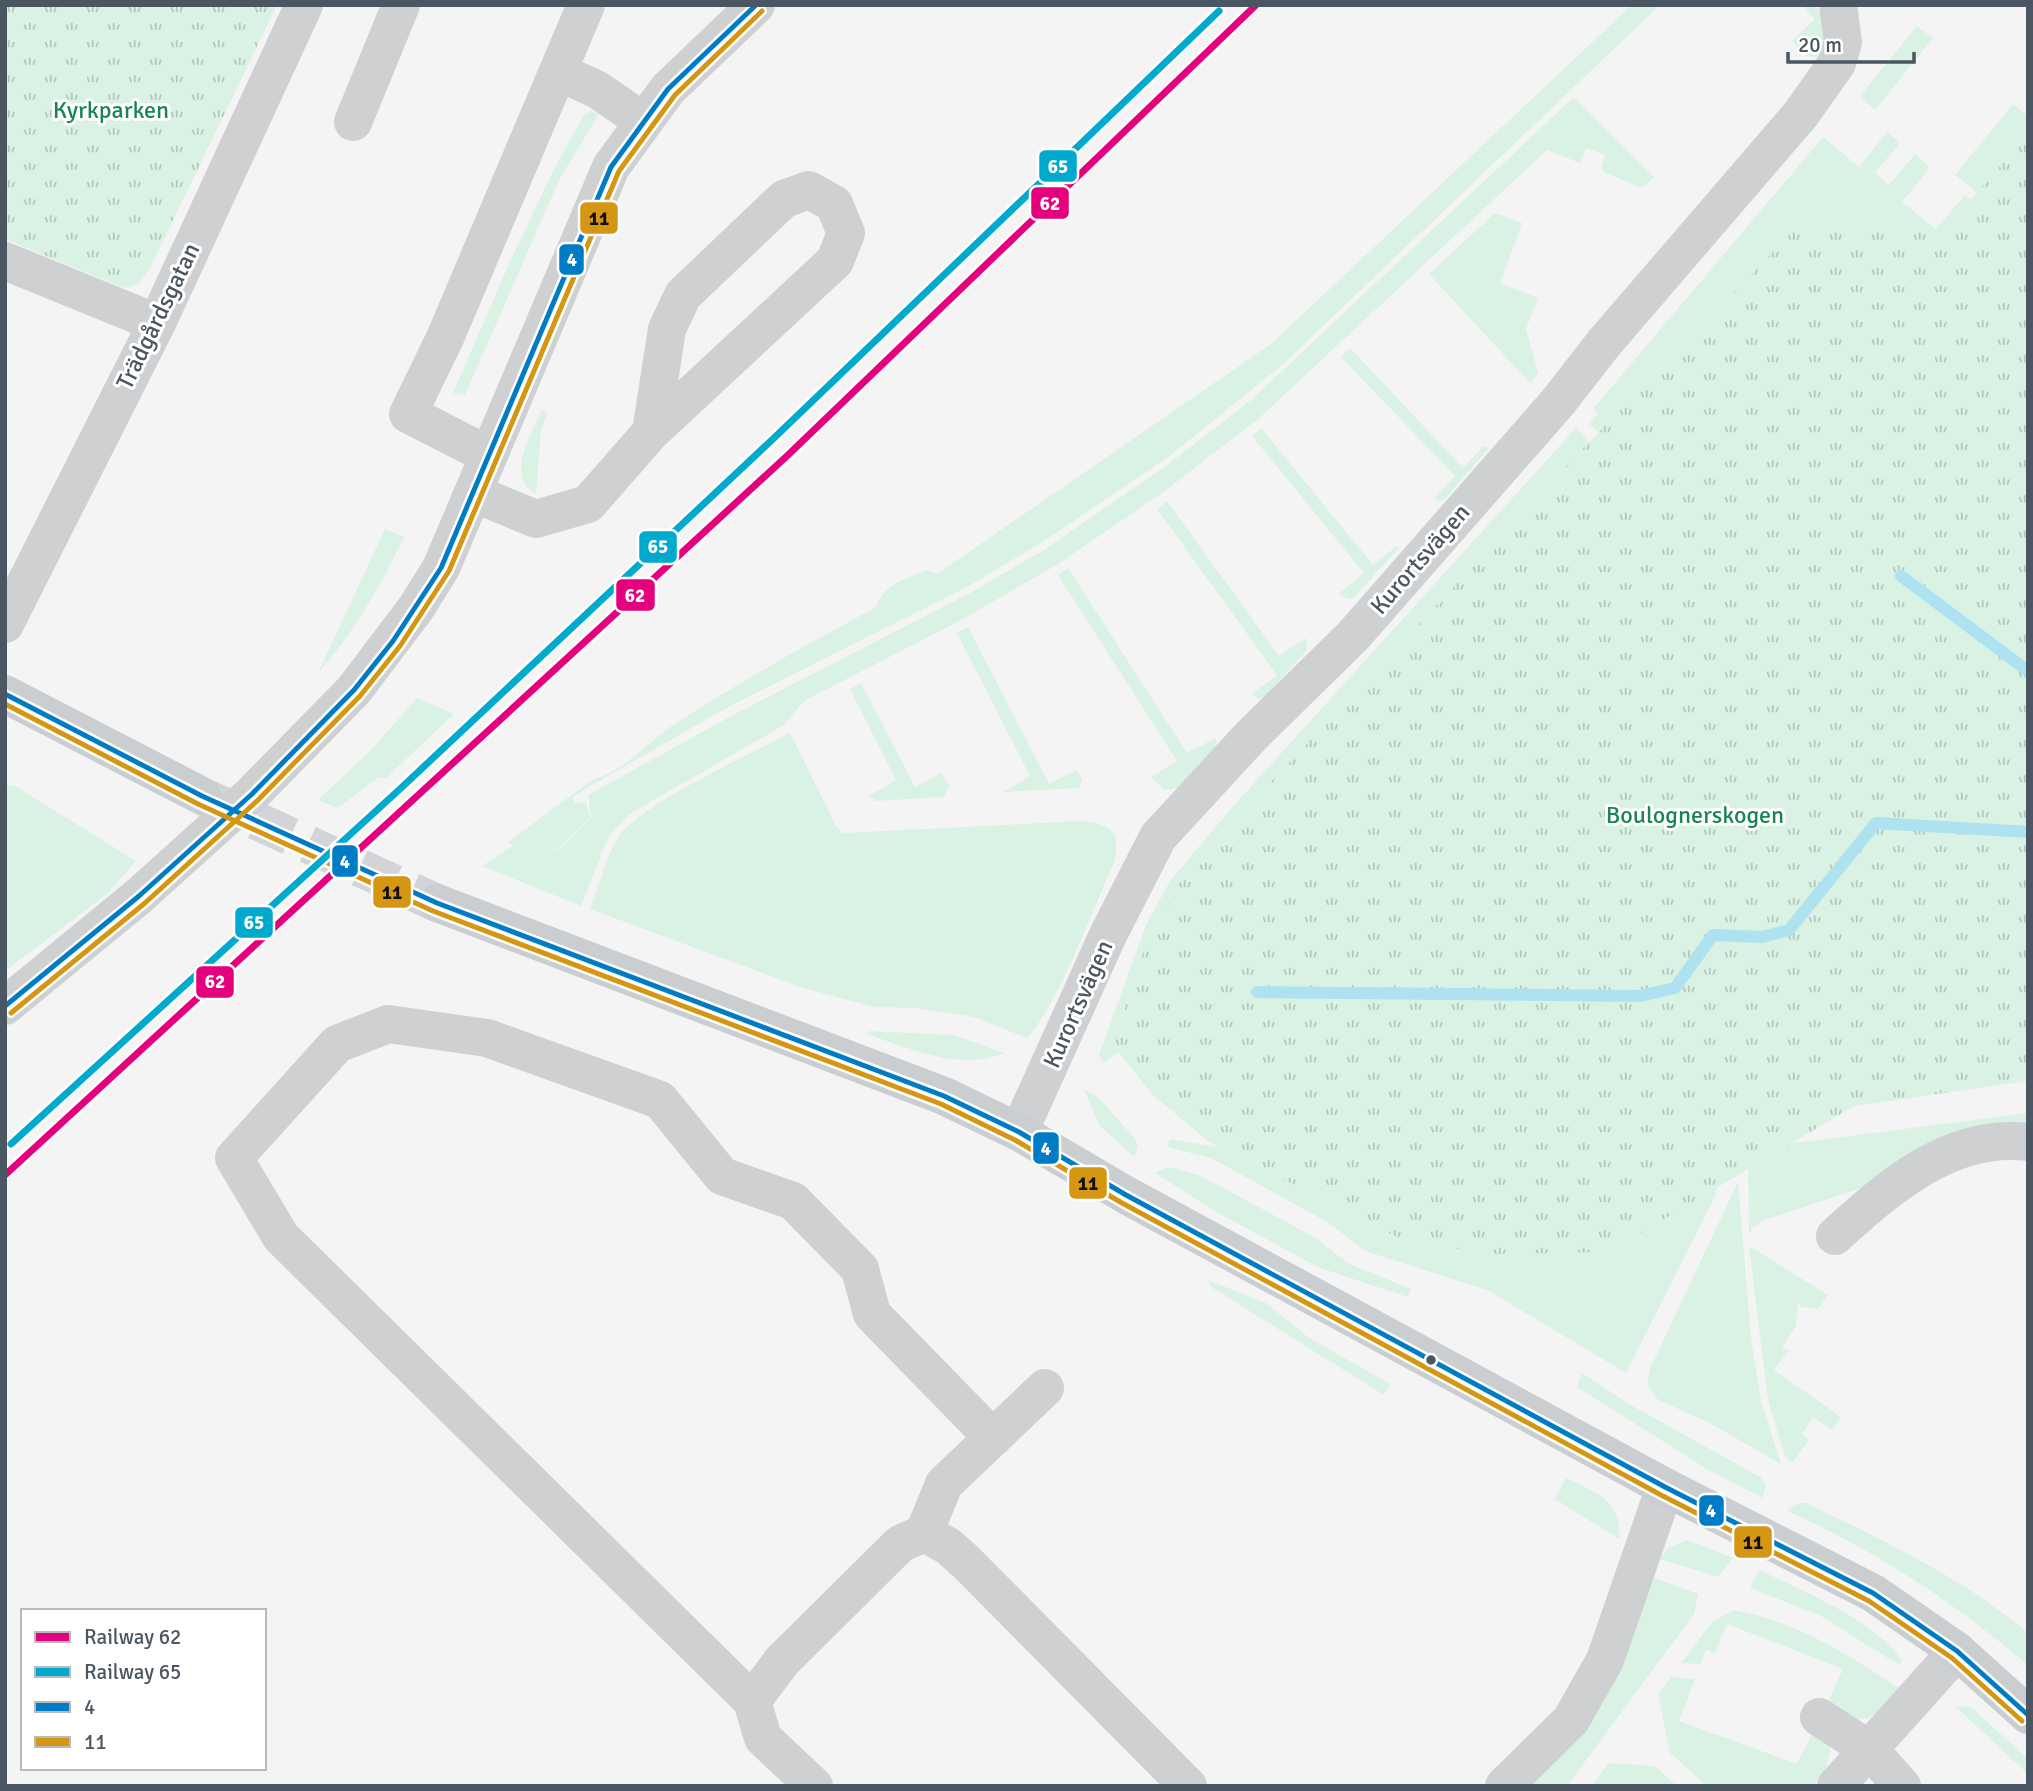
<svg xmlns="http://www.w3.org/2000/svg" width="2033" height="1791" font-family="Signika,sans-serif">
<style>
.grass{fill:#d9f2e3}
.park{fill:url(#park-tufts)}
.lines{fill:none;stroke-linecap:round;stroke-linejoin:round}
.stream{stroke:#aee2f0;stroke-width:12}
.major-tunnel{stroke:#d2d4d7;stroke-width:38;stroke-dasharray:38 19;stroke-linecap:butt}
.minor{stroke:#ced0d2;stroke-width:38}
.major{stroke:#caced1;stroke-width:38}
.minor-bridge{stroke:#ced0d2;stroke-width:38}
.bus-1-casing{stroke:#fff;stroke-width:10}
.bus-2-casing{stroke:#fff;stroke-width:10}
.bus-1{stroke:#007cc6;stroke-width:5}
.bus-2{stroke:#d49613;stroke-width:5}
.rail-1-casing{stroke:#fff;stroke-width:12}
.rail-2-casing{stroke:#fff;stroke-width:12}
.rail-1{stroke:#e5007d;stroke-width:7}
.rail-2{stroke:#00a9ce;stroke-width:7}
.bus-dot{fill:#4a5661;stroke:#fff;stroke-width:2.5}
.labels{text-anchor:middle;dominant-baseline:central;stroke-width:6;stroke-linejoin:round;paint-order:stroke}
.park-label{font-size:24px;fill:#17864f;stroke:#fff}
.street-label{font-size:24px;fill:#4a5661;stroke:#fff}
.line-badge{stroke:#fff;stroke-width:2.5}
.badge-label{font-size:19px;text-anchor:middle;font-weight:bold;fill:#fff}
.pale-badge-label{font-size:19px;text-anchor:middle;font-weight:bold;fill:#111}
</style>
<defs>
<pattern id="park-tufts" width="24" height="20" patternUnits="userSpaceOnUse" patternTransform="scale(1.75)"><rect width="24" height="20" fill="#d9f2e3"/><path d="M3 7l-1-3M5 7V3M7 7l1-3M15 17l-1-3M17 17v-4M19 17l1-3" fill="none" stroke="#b2c7bb"/></pattern>
</defs>
<rect width="100%" height="100%" fill="#f4f4f4"/>
<path class="grass" d="M 1632,5 L 1660,5 L 1282,365 L 1167,458 L 1041,543 L 967,587 L 730,706 L 580,792 L 572,798 L 575,803 L 586,802 L 590,817 L 558,850 L 535,846 L 559,851 L 591,817 L 588,795 L 735,714 L 970,593 L 1044,550 L 1170,463 L 1251,400 L 1574,97 L 1654,177 L 1642,188 L 1604,172 L 1601,169 L 1605,155 L 1586,148 L 1580,163 L 1547,150 L 1257,420 L 1162,493 L 1058,564 L 963,619 L 804,701 L 784,725 L 628,815 L 608,837 L 581,906 L 482,866 L 514,845 L 507,843 L 592,780 C 623,772 649,741 676,723 C 741,681 808,644 876,607 C 883,585 905,579 926,570 L 937,574 L 1271,344 Z
M 1802,5 L 1814,5 L 1830,24 L 1819,57 L 1807,56 L 1792,41 L 1815,19 Z
M 1917,26 L 1933,38 L 1875,110 L 1860,96 Z
M 2013,104 L 2028,116 L 2028,137 L 1981,196 L 1955,175 Z
M 590,111 L 599,114 L 560,178 L 465,395 L 453,393 L 509,264 L 554,169 L 583,117 Z
M 1887,132 L 1900,143 L 1875,173 L 1889,185 L 1915,154 L 1930,168 L 1902,202 L 1936,229 L 1965,195 L 1976,204 L 1870,331 L 1603,437 L 1589,424 L 1598,414 L 1593,409 L 1823,137 L 1859,167 Z
M 1495,213 L 1522,223 L 1500,283 L 1538,298 L 1526,329 L 1538,373 L 1530,383 L 1429,274 Z
M 1350,348 L 1463,468 L 1484,446 L 1489,448 L 1445,499 L 1438,501 L 1434,498 L 1455,476 L 1341,357 Z
M 542,410 L 548,412 L 541,431 L 536,494 C 504,476 532,434 542,410 Z
M 1261,428 L 1373,565 L 1397,546 L 1399,548 L 1352,599 L 1343,597 L 1339,593 L 1364,573 L 1252,436 Z
M 1576,428 L 1594,446 L 1125,1047 L 1103,1063 L 1099,1055 L 1146,925 L 1170,881 L 1236,803 Z
M 1167,501 L 1279,656 L 1305,638 L 1307,642 L 1307,650 L 1264,698 L 1259,699 L 1252,694 L 1277,675 L 1157,509 Z
M 385,529 L 404,537 C 380,587 355,631 318,673 Z
M 1068,568 L 1187,753 L 1216,738 L 1217,746 L 1180,788 L 1164,790 L 1151,777 L 1177,761 L 1058,575 Z
M 968,627 L 1049,784 L 1077,770 L 1082,780 L 1079,788 L 1003,792 L 1030,776 L 957,633 Z
M 861,683 L 915,787 L 942,773 L 949,786 L 944,797 L 875,801 L 869,796 L 896,780 L 850,689 Z
M 417,698 L 454,714 L 386,778 L 378,778 L 338,808 L 318,800 L 371,750 Z
M 790,733 L 836,826 L 843,833 L 1082,821 C 1113,824 1122,834 1113,865 C 1091,913 1060,1001 1027,1038 L 974,1017 L 916,1008 L 875,1007 L 803,988 L 590,909 C 599,887 605,860 617,839 C 636,806 753,753 790,733 Z
M 5,785 L 15,786 L 136,861 L 107,894 L 5,971 Z
M 869,1031 L 954,1035 L 1004,1053 C 961,1072 908,1048 867,1034 Z
M 1084,1089 L 1099,1098 L 1136,1140 L 1138,1147 L 1134,1157 L 1099,1125 Z
M 2028,1113 L 2028,1133 L 1767,1219 L 1753,1227 L 1749,1235 L 1748,1149 Z
M 1170,1139 L 1236,1150 L 1728,1152 L 1714,1198 L 1626,1373 L 1487,1290 L 1365,1251 L 1329,1223 L 1211,1158 L 1167,1147 Z
M 1169,1167 L 1201,1176 L 1314,1237 L 1349,1264 L 1411,1289 L 1408,1297 L 1320,1268 L 1218,1213 L 1155,1173 Z
M 1738,1182 L 1751,1338 L 1761,1401 L 1781,1464 L 1708,1422 L 1658,1400 L 1647,1384 L 1650,1369 Z
M 1749,1246 L 1828,1295 L 1818,1309 L 1801,1307 L 1798,1303 L 1796,1326 L 1782,1348 L 1789,1350 L 1774,1370 L 1841,1417 L 1832,1430 L 1813,1417 L 1802,1434 L 1809,1439 L 1793,1462 L 1785,1457 L 1768,1400 Z
M 1208,1280 L 1266,1303 L 1308,1337 L 1390,1384 L 1384,1395 L 1211,1287 Z
M 1582,1373 L 1629,1404 L 1760,1477 L 1766,1484 L 1763,1498 L 1710,1471 L 1577,1387 Z
M 1566,1478 C 1597,1493 1622,1500 1619,1539 L 1555,1499 Z
M 1799,1503 L 1806,1503 C 1883,1540 1963,1578 2028,1633 L 2028,1665 C 1955,1603 1875,1550 1787,1511 Z
M 1687,1540 L 1733,1558 L 1718,1577 L 1660,1559 L 1668,1548 Z
M 1759,1570 C 1802,1590 1876,1621 1902,1661 L 1899,1665 L 1821,1616 L 1750,1588 Z
M 1654,1578 L 1698,1594 L 1694,1614 L 1567,1786 L 1523,1786 L 1594,1711 Z
M 1733,1610 C 1796,1621 1848,1654 1900,1689 C 1871,1723 1867,1725 1824,1710 L 1843,1669 L 1727,1624 L 1715,1653 L 1706,1650 L 1701,1664 L 1681,1663 L 1712,1622 Z
M 1671,1677 L 1695,1679 L 1679,1721 L 1797,1764 L 1814,1730 L 1831,1748 L 1825,1772 L 1813,1786 L 1707,1786 L 1670,1753 L 1658,1695 Z
M 1955,1706 L 1971,1707 L 2027,1758 L 2028,1774 Z
M 1609,1763 L 1655,1766 L 1677,1786 L 1592,1786 Z"/>
<path class="park" d="M 5,5 L 277,5 L 149,270 L 138,284 L 124,288 L 5,239 Z
M 2028,134 L 2028,1081 L 1854,1106 L 1609,1252 L 1494,1254 L 1405,1241 L 1208,1141 L 1152,1094 L 1113,1045 L 1146,944 L 1184,875 L 1577,455 L 1799,225 L 1944,231 Z"/>
<g class="lines">
<path class="stream" d="M 1901,576 L 2028,671
M 1257,992 L 1640,996 L 1675,988 L 1713,935 L 1762,937 L 1789,930 L 1876,823 L 2028,832"/>
<path class="major-tunnel" d="M 204,797 L 437,903"/>
<path class="minor" d="M 559,72 L 598,90 L 644,122
M 353,122 L 401,5
M 5,261 L 157,323
M 488,455 L 408,414 L 445,338 L 586,5
M 473,493 L 536,519 L 588,504 L 651,432 L 835,261 L 846,233 L 834,204 L 809,190 L 784,199 L 683,295 L 667,329 L 651,432
M 5,624 L 157,323 L 304,5
M 354,690 L 416,608 L 441,568 L 611,167 L 668,89 L 756,5
M 5,1006 L 139,896
M 1019,1132 L 1108,935 L 1158,837 L 1252,735 L 1353,636 L 1558,402 L 1604,343 L 1801,114 L 1837,63 L 1843,42 L 1838,5
M 1835,1236 C 1889,1187 1950,1133 2028,1142
M 924,1533 L 944,1484 L 1045,1388
M 752,1701 L 281,1237 L 234,1158 L 337,1044 L 388,1024 L 487,1038 L 660,1100 L 722,1176 L 793,1201 L 860,1269 L 872,1314 L 993,1438
M 1819,1717 L 1870,1750 L 1902,1786
M 814,1786 L 763,1738 L 752,1701 L 782,1661 L 900,1544 L 924,1533 L 948,1546 L 966,1562 L 1188,1786
M 1504,1786 L 1571,1720 L 1605,1660 L 1665,1487
M 1836,1786 L 1957,1651"/>
<path class="major" d="M 5,694 L 202,796
M 437,903 L 944,1096 L 1019,1132 L 1126,1195 L 1665,1487 L 1873,1593 L 1957,1651 L 2028,1715"/>
<path class="minor-bridge" d="M 139,896 L 252,794 L 354,690"/>
<g class="bus-1-casing">
<path id="bus-1" d="M 5,694 L 202,796 L 437,903 L 944,1096 L 1019,1132 L 1126,1195 L 1665,1487 L 1873,1593 L 1957,1651 L 2028,1715
M 5,1006 L 139,896 L 252,794 L 354,690 L 393,641 L 441,568 L 611,167 L 668,89 L 756,5"/>
</g>
<g class="bus-2-casing">
<path id="bus-2" d="M 5,704 L 198,804 L 433,911 L 941,1104 L 1015,1140 L 1122,1203 L 1661,1495 L 1869,1601 L 1952,1658 L 2022,1721
M 11,1013 L 145,903 L 258,800 L 360,696 L 400,646 L 449,571 L 619,171 L 675,95 L 762,11"/>
</g>
<use href="#bus-1" class="bus-1"/>
<use href="#bus-2" class="bus-2"/>
<g class="rail-1-casing">
<path id="rail-1" d="M 5,1175 L 788,455 L 1256,5"/>
</g>
<g class="rail-2-casing">
<path id="rail-2" d="M 11,1144 L 400,789 L 774,438 L 1219,11"/>
</g>
<use href="#rail-1" class="rail-1"/>
<use href="#rail-2" class="rail-2"/>
</g>
<circle class="bus-dot" cx="1431" cy="1360" r="6"/>
<g class="labels">
<g class="park-label">
<text x="111" y="110">Kyrkparken</text>
<text x="1695" y="815">Boulognerskogen</text>
</g>
<g class="street-label">
<text transform="translate(158 316) rotate(-64)">Trädgårdsgatan</text>
<text transform="translate(1420 559) rotate(-49)">Kurortsvägen</text>
<text transform="translate(1078 1004) rotate(-66)">Kurortsvägen</text>
</g>
</g>
<g class="line-badge">
<rect x="1038" y="149" width="40" height="34" rx="7" fill="#00a9ce"/>
<rect x="1030" y="186" width="40" height="34" rx="7" fill="#e5007d"/>
<rect x="579" y="201" width="40" height="34" rx="7" fill="#d49613"/>
<rect x="558" y="243" width="27" height="33" rx="7" fill="#007cc6"/>
<rect x="638" y="530" width="40" height="34" rx="7" fill="#00a9ce"/>
<rect x="615" y="578" width="41" height="34" rx="7" fill="#e5007d"/>
<rect x="331" y="844" width="28" height="34" rx="7" fill="#007cc6"/>
<rect x="372" y="875" width="40" height="34" rx="7" fill="#d49613"/>
<rect x="234" y="906" width="40" height="33" rx="7" fill="#00a9ce"/>
<rect x="195" y="965" width="40" height="34" rx="7" fill="#e5007d"/>
<rect x="1032" y="1131" width="28" height="34" rx="7" fill="#007cc6"/>
<rect x="1068" y="1166" width="40" height="34" rx="7" fill="#d49613"/>
<rect x="1698" y="1494" width="27" height="33" rx="7" fill="#007cc6"/>
<rect x="1733" y="1525" width="40" height="34" rx="7" fill="#d49613"/>
</g>
<g class="badge-label">
<text x="1058" y="173">65</text>
<text x="1050" y="210">62</text>
<text x="572" y="266">4</text>
<text x="658" y="553">65</text>
<text x="635" y="602">62</text>
<text x="345" y="868">4</text>
<text x="254" y="929">65</text>
<text x="215" y="988">62</text>
<text x="1046" y="1155">4</text>
<text x="1711" y="1517">4</text>
</g>
<g class="pale-badge-label">
<text x="599" y="225">11</text>
<text x="392" y="899">11</text>
<text x="1088" y="1190">11</text>
<text x="1753" y="1549">11</text>
</g>
<rect width="2033" height="1791" fill="none" stroke="#4a5661" stroke-width="14"/>
<rect x="21" y="1609" width="245" height="161" fill="#ffffff" stroke="#b7bbc0" stroke-width="2"/>
<rect x="35" y="1632" width="35" height="10" fill="#e5007d" stroke="#b7bbc0" stroke-width="2"/>
<text x="84" y="1644" font-size="21" fill="#4a5661">Railway 62</text>
<rect x="35" y="1667" width="35" height="10" fill="#00a9ce" stroke="#b7bbc0" stroke-width="2"/>
<text x="84" y="1679" font-size="21" fill="#4a5661">Railway 65</text>
<rect x="35" y="1702" width="35" height="10" fill="#007cc6" stroke="#b7bbc0" stroke-width="2"/>
<text x="84" y="1714" font-size="21" fill="#4a5661">4</text>
<rect x="35" y="1737" width="35" height="10" fill="#d49613" stroke="#b7bbc0" stroke-width="2"/>
<text x="84" y="1749" font-size="21" fill="#4a5661">11</text>
<path d="M1788 52v10h126v-10" fill="none" stroke="#4a5661" stroke-width="3.5"/>
<text x="1798" y="52" font-size="21" fill="#4a5661" stroke="#ffffff" stroke-width="5" paint-order="stroke">20 m</text>
</svg>
